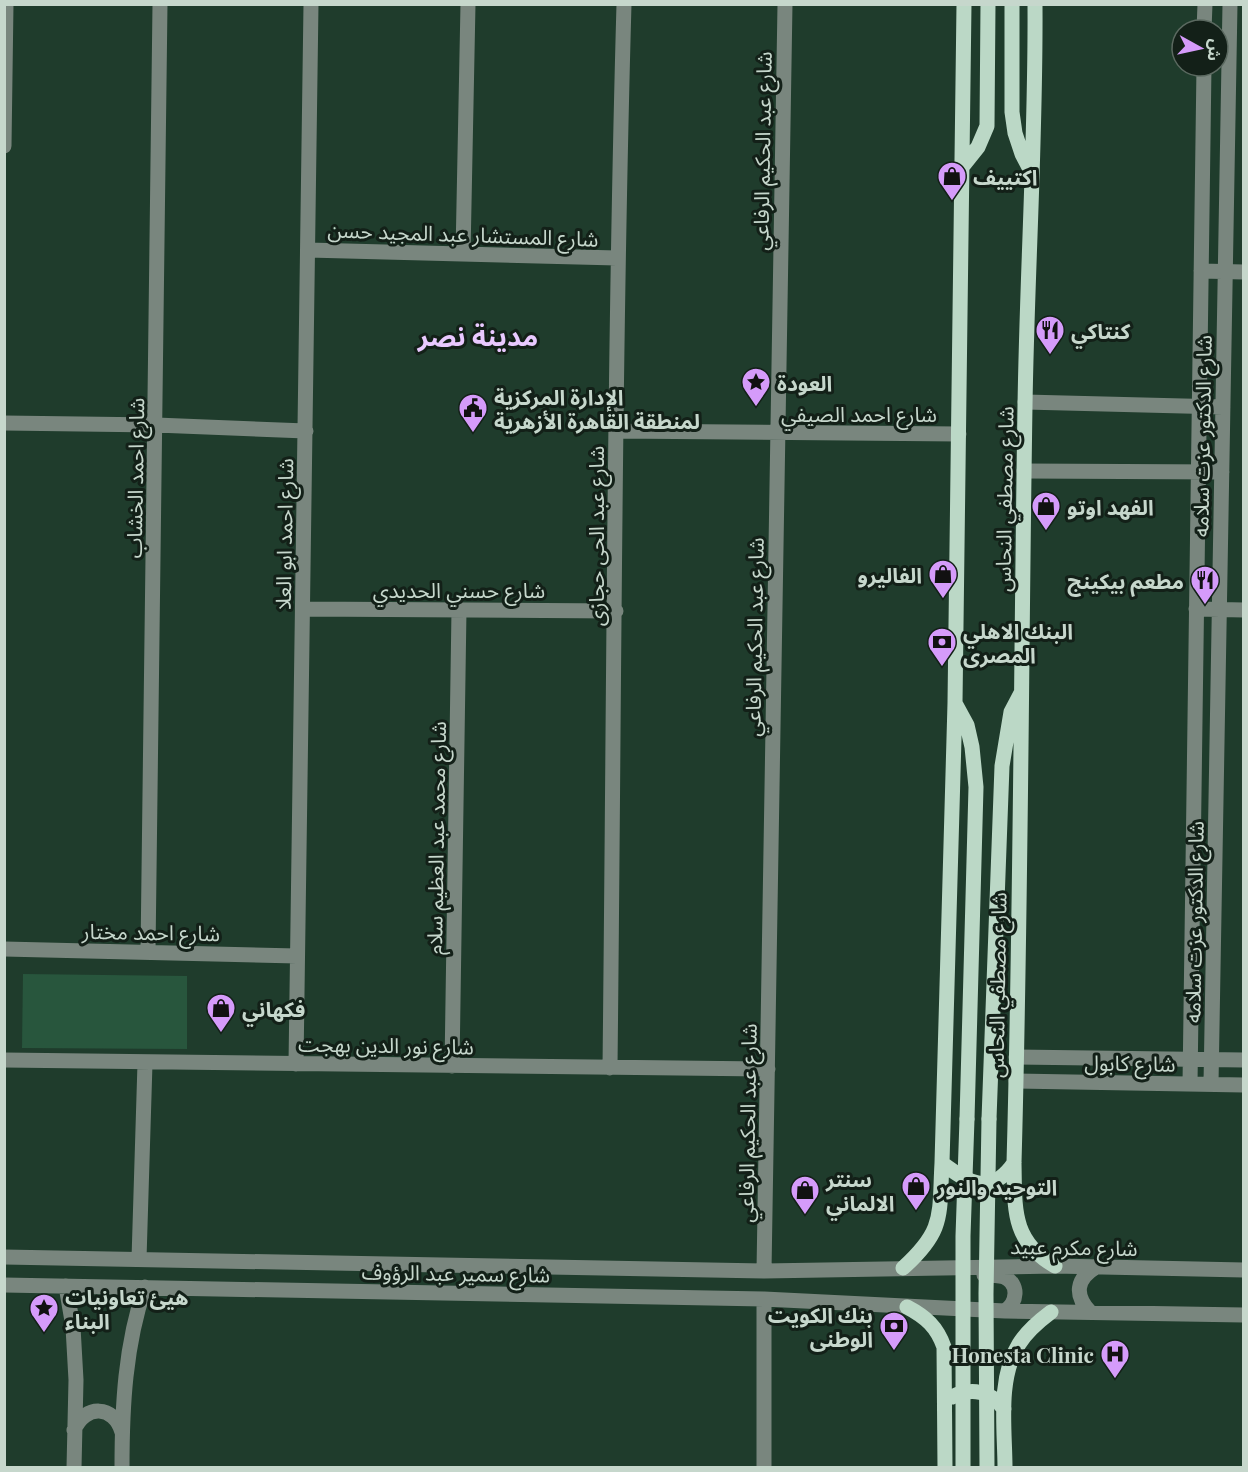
<svg xmlns="http://www.w3.org/2000/svg" width="1248" height="1472" font-family="'Playfair Display','Noto Sans Arabic',serif">
<style>
.green{fill:#28563d}
.lines{fill:none;stroke-linecap:round;stroke-linejoin:round}
.minor{stroke:#79867e;stroke-width:15}
.major{stroke:#bbd8c6;stroke-width:15}
.major-bridge{stroke:#bbd8c6;stroke-width:15}
.labels{text-anchor:middle;dominant-baseline:central;stroke-width:6;stroke-linejoin:round;paint-order:stroke}
.street-label{font-size:21px;fill:#c6d7cc;stroke:#132018}
.poi-label{font-size:21px;font-weight:bold;fill:#c6d7cc;stroke:#132018;text-anchor:start}
.district-label{font-size:27px;font-weight:bold;fill:#e9c9ff;stroke:#132018}
</style>
<rect width="100%" height="100%" fill="#1f3c2c"/>
<path class="green" d="M 23,974 L 187,976 L 187,1049 L 22,1048 Z"/>
<g class="lines">
<path class="minor" d="M 1204,30 L 1205,4
M 4,146 L 6,4
M 308,250 L 617,258
M 463,254 L 468,4
M 1201,271 L 1244,272
M 1025,402 L 1223,407
M 4,423 L 156,425 L 306,431
M 616,431 L 959,434
M 1024,471 L 1222,472
M 303,609 L 616,611
M 1196,609 L 1244,610
M 4,949 L 297,956
M 148,952 L 160,4
M 1016,1057 L 1244,1060
M 4,1060 L 768,1069
M 296,1064 L 311,4
M 452,1066 L 459,610
M 610,1068 C 614,713 614,359 624,4
M 1016,1081 L 1244,1085
M 1190,1084 L 1204,66
M 1211,1084 L 1230,4
M 4,1257 L 764,1271 L 1055,1266 L 1244,1270
M 139,1259 L 145,1063
M 764,1271 L 785,4
M 984,1275 C 990,1275 998,1275 1004,1277 C 1020,1284 1017,1303 1005,1311
M 4,1285 L 764,1299 L 1005,1311 L 1244,1315
M 66,1286 L 73,1327 L 76,1380 L 74,1468
M 1090,1312 C 1074,1295 1076,1279 1096,1267
M 74,1430 C 85,1404 114,1405 122,1432
M 122,1468 C 122,1407 125,1345 145,1287
M 764,1468 L 764,1299"/>
<path class="major" d="M 1012,4 L 1012,112 L 1015,133 L 1022,154 L 1032,173
M 1035,4 C 1036,138 1027,272 1025,406 C 1021,658 1021,911 1014,1163 C 1015,1208 1011,1241 1055,1266
M 962,167 L 978,147 L 987,126 L 988,4
M 955,703 L 967,725 L 972,747 L 976,787 L 967,1119
M 989,1119 L 1002,766 L 1011,712 L 1021,693
M 942,1163 C 968,1183 991,1197 1014,1163
M 903,1268 C 945,1230 939,1216 942,1163 L 955,703 L 964,4
M 907,1307 C 926,1317 937,1327 944,1347 L 945,1468
M 952,1397 C 971,1387 991,1391 1004,1409
M 1005,1468 C 1005,1429 997,1379 1019,1344 C 1027,1331 1039,1321 1051,1312"/>
<path class="major-bridge" d="M 963,1467 L 963,1236 L 967,1119
M 987,1468 L 986,1294 L 989,1119"/>
</g>
<defs>
<g id="shop-pin" transform="scale(1.5)"><path d="M0 17L-7.5 6A9.5 9.5 0 1 1 7.5 6Z" fill="#d59bfa" stroke="#132018"/><path d="M-5-2.5h2.3a2.7 3.5 0 0 1 5.4 0H5L5.5 6h-11ZM-1.5-2.5h3a1.5 2.3 0 0 0-3 0Z" fill="#111"/></g>
<g id="restaurant-pin" transform="scale(1.5)"><path d="M0 17L-7.5 6A9.5 9.5 0 1 1 7.5 6Z" fill="#d59bfa" stroke="#132018"/><path d="M-5-6h1v4h1v-4h1v4h1v-4h1v5L-1.5 .5V6h-2V.5L-5-1ZM5-6V6H3V1.5H1.5Q1.5-4 5-6Z" fill="#111"/></g>
<g id="sight-pin" transform="scale(1.5)"><path d="M0 17L-7.5 6A9.5 9.5 0 1 1 7.5 6Z" fill="#d59bfa" stroke="#132018"/><path d="M0-6L1.8-2.2L6-1.7L2.9 1.2L3.7 5.4L0 3.3L-3.7 5.4L-2.9 1.2L-6-1.7L-1.8-2.2Z" fill="#111"/></g>
<g id="civic-pin" transform="scale(1.5)"><path d="M0 17L-7.5 6A9.5 9.5 0 1 1 7.5 6Z" fill="#d59bfa" stroke="#132018"/><path d="M-.6-6.5H3V-4.5H.6V-3L4-1V1h2V6H-6V1h2V-1L-.6-3ZM-1.2 2.5V6h2.4V2.5Z" fill="#111"/></g>
<g id="bank-pin" transform="scale(1.5)"><path d="M0 17L-7.5 6A9.5 9.5 0 1 1 7.5 6Z" fill="#d59bfa" stroke="#132018"/><path d="M-6-4H6V4H-6ZM0-2.3a2.3 2.3 0 1 0 0 4.6a2.3 2.3 0 1 0 0-4.6Z" fill="#111"/></g>
<g id="hospital-pin" transform="scale(1.5)"><path d="M0 17L-7.5 6A9.5 9.5 0 1 1 7.5 6Z" fill="#d59bfa" stroke="#132018"/><path d="M-5-5h3v3.5h4V-5h3V5h-3V1.5h-4V5h-3Z" fill="#111"/></g>
</defs>
<g fill-rule="evenodd">
<use href="#shop-pin" x="952" y="176"/>
<use href="#restaurant-pin" x="1050" y="330"/>
<use href="#sight-pin" x="756" y="382"/>
<use href="#civic-pin" x="473" y="408"/>
<use href="#shop-pin" x="1046" y="506"/>
<use href="#shop-pin" x="943" y="574"/>
<use href="#restaurant-pin" x="1205" y="580"/>
<use href="#bank-pin" x="942" y="642"/>
<use href="#shop-pin" x="221" y="1008"/>
<use href="#shop-pin" x="916" y="1186"/>
<use href="#shop-pin" x="805" y="1190"/>
<use href="#sight-pin" x="44" y="1308"/>
<use href="#bank-pin" x="894" y="1326"/>
<use href="#hospital-pin" x="1115" y="1354"/>
</g>
<g class="labels">
<g class="street-label">
<text transform="translate(761 151) rotate(-89)">شارع عبد الحكيم الرفاعي</text>
<text transform="translate(463 233) rotate(2)">شارع المستشار عبد المجيد حسن</text>
<text x="859" y="413">شارع احمد الصيفي</text>
<text transform="translate(1201 436) rotate(-89)">شارع الدكتور عزت سلامه</text>
<text transform="translate(134 478) rotate(-89)">شارع احمد الخشاب</text>
<text transform="translate(1003 499) rotate(-89)">شارع مصطفي النحاس</text>
<text transform="translate(283 534) rotate(-89)">شارع احمد ابو العلا</text>
<text transform="translate(595 536) rotate(-90)">شارع عبد الحى حجازى</text>
<text x="459" y="589">شارع حسني الحديدي</text>
<text transform="translate(753 637) rotate(-89)">شارع عبد الحكيم الرفاعي</text>
<text transform="translate(435 838) rotate(-89)">شارع محمد عبد العظيم سلام</text>
<text transform="translate(1193 922) rotate(-89)">شارع الدكتور عزت سلامه</text>
<text transform="translate(151 931) rotate(1)">شارع احمد مختار</text>
<text transform="translate(996 985) rotate(-89)">شارع مصطفي النحاس</text>
<text transform="translate(386 1044) rotate(1)">شارع نور الدين بهجت</text>
<text transform="translate(1130 1062) rotate(1)">شارع كابول</text>
<text transform="translate(746 1123) rotate(-89)">شارع عبد الحكيم الرفاعي</text>
<text transform="translate(1074 1246) rotate(1)">شارع مكرم عبيد</text>
<text transform="translate(456 1272) rotate(1)">شارع سمير عبد الرؤوف</text>
</g>
<g class="poi-label">
<text x="973" y="176">اكتييف</text>
<text x="1071" y="330">كنتاكي</text>
<text x="777" y="382">العودة</text>
<text x="494" y="396">الإدارة المركزية<tspan x="494" dy="24">لمنطقة القاهرة الأزهرية</tspan></text>
<text x="1067" y="506">الفهد اوتو</text>
<text x="922" y="574" text-anchor="end">الفاليرو</text>
<text x="1184" y="580" text-anchor="end">مطعم بيكينج</text>
<text x="963" y="630">البنك الاهلي<tspan x="963" dy="24">المصرى</tspan></text>
<text x="242" y="1008">فكهاني</text>
<text x="826" y="1178">سنتر<tspan x="826" dy="24">الالماني</tspan></text>
<text x="937" y="1186">التوحيد والنور</text>
<text x="65" y="1296">هيئ تعاونيات<tspan x="65" dy="24">البناء</tspan></text>
<text x="873" y="1314" text-anchor="end">بنك الكويت<tspan x="873" dy="24">الوطنى</tspan></text>
<text x="1094" y="1354" text-anchor="end">Honesta Clinic</text>
</g>
<g class="district-label">
<text x="478" y="335">مدينة نصر</text>
</g>
</g>
<rect width="1248" height="1472" fill="none" stroke="#c6d7cc" stroke-width="12"/>
<g transform="translate(1200 48) rotate(98)"><circle r="28" fill="#132018" stroke="#5b6960" stroke-width="1.5"/>
<path d="M0-4.5L10 22L0 15L-10 22Z" fill="#d59bfa"/>
<text y="-9" font-size="16" font-weight="bold" text-anchor="middle" fill="#c6d7cc">ش</text>
</g>
</svg>
